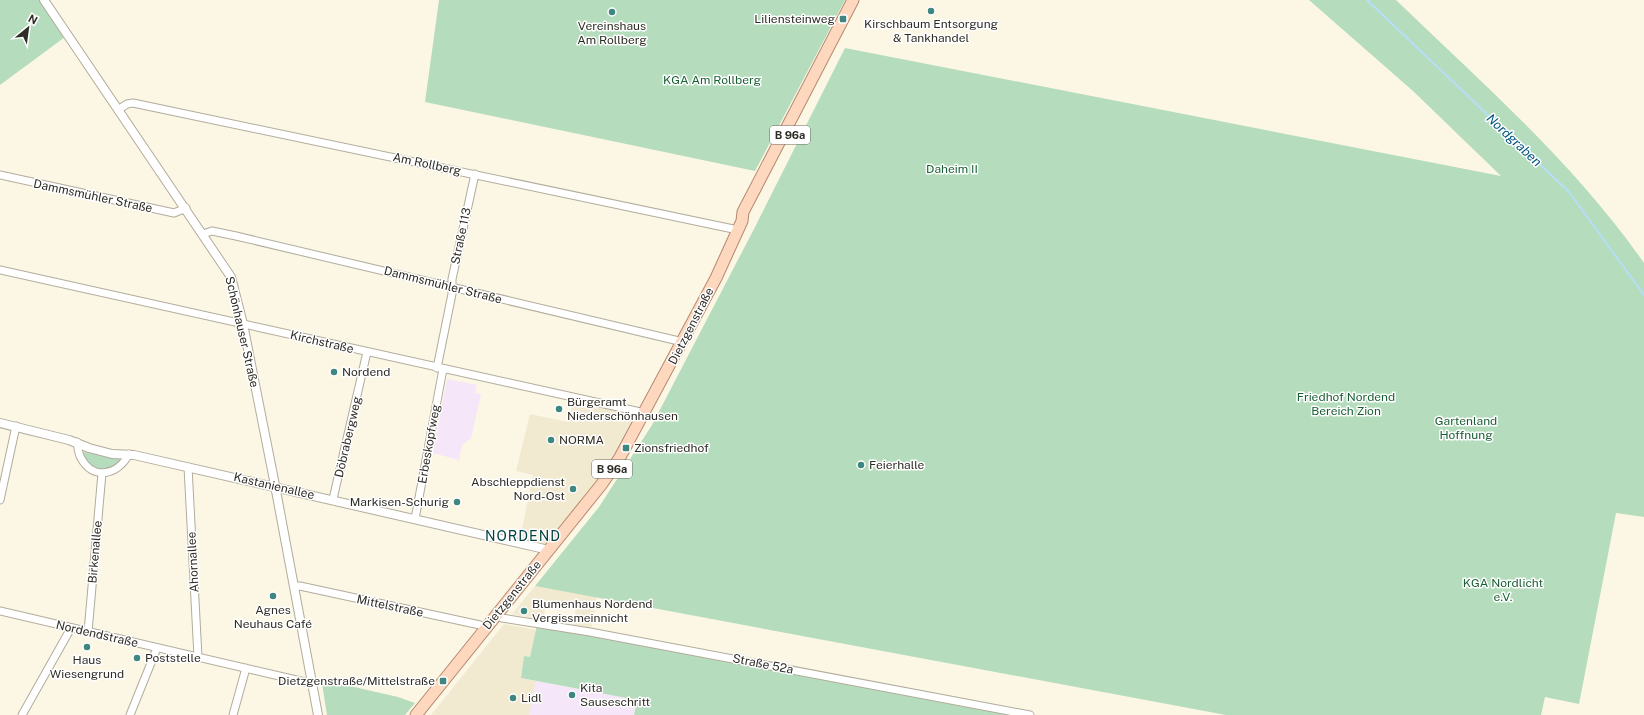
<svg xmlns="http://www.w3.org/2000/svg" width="1644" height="715" font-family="'Public Sans',sans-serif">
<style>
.built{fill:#f2e9d1}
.education{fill:#f5e6f9}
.green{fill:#b5ddbd}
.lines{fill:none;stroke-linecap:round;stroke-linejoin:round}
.stream{stroke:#b7ddf9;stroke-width:2}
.minor-casing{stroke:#b2ac9c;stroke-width:9}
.tertiary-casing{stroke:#b2ac9c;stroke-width:10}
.primary-casing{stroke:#b58a6e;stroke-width:13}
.minor{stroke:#fff;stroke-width:7}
.tertiary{stroke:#fff;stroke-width:8}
.primary{stroke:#fed7bf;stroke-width:11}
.poi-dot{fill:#3e8680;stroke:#fff;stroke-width:1.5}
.labels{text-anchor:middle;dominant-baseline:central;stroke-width:3;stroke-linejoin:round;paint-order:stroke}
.shield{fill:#fff;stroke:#6d6b67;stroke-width:1}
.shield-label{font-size:11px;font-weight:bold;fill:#2e2c26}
.poi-label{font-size:12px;fill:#2e2c26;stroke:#fff;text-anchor:start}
.park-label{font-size:12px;fill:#195f33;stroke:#fff}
.street-label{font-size:12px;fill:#2e2c26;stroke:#fff}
.water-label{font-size:13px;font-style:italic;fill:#005581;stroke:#fff}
.quarter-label{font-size:14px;letter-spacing:1px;fill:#00423e;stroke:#fff}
</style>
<rect width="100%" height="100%" fill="#fcf6e5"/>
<path class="built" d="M 573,401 L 633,414 L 637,417 L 636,420 L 606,470 L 546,545 L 520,539 L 533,475 L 516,471 L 530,414 L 568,422 Z
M 535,586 L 597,597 L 591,629 L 573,626 L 576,608 L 546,603 L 543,620 L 512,614 Z
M 504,624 L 536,630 L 530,657 L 524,657 L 521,678 L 536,681 L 529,715 L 431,715 Z"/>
<path class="education" d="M 447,379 L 477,385 L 475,393 L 481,394 L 471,438 L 462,445 L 459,460 L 433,453 Z
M 536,681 L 637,700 L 634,715 L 529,715 Z"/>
<path class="green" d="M 0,0 L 41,0 L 65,37 L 0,85 Z
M 439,0 L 845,0 L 755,171 L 425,102 Z
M 1309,0 L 1396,0 C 1482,83 1575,164 1644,263 L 1644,517 L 1616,513 L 1579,704 L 1545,697 L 1541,715 L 1226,715 L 535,586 L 599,507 L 652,425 L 755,227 L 845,48 L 1501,176 L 1413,91 Z
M 83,452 L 119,458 L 120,461 C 118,463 116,466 113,467 C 101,474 83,465 83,452 Z
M 537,625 L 1030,715 L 634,715 L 637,700 L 521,678 L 524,656 L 530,657 Z
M 319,679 L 398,697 L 415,703 L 405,715 L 327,715 L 322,684 Z"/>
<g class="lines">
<path class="stream" d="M 1367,0 L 1569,192 L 1644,295"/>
<g class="minor-casing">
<path id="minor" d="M 118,110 L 127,104 L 133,103 L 738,230
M 0,175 L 174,213 L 186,208
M 203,234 L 212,231 L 236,236 L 683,342
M 0,270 L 645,413
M 437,368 L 452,294 L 452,279 L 475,174
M 77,442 C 78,447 78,453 81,458 C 93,481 118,475 129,454
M 188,467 L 198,657
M 333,499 L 367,352
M 0,500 L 16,426
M 415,519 L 443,369
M 294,587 L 300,586 L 480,625 L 485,629
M 0,611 L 305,682 L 311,681
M 498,614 L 502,618 L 590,632 L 1030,715
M 88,632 L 102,473
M 22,715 L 71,628
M 130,715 L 157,648
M 233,715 L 246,668"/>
</g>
<g class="tertiary-casing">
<path id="tertiary" d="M 44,0 L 231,277 L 243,324 L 274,480 L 318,715
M 0,423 L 69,440 L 89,448 L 112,454 L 134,455 L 549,550"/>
</g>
<g class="primary-casing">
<path id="primary" d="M 416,715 L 601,485 L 619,459 L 716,278 L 742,221 L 743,212 L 853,0"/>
</g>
<use href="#minor" class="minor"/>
<use href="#tertiary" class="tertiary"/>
<use href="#primary" class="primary"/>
</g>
<g class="poi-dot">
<circle cx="931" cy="11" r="4"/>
<circle cx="612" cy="12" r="4"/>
<rect x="839" y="15" width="8" height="8" rx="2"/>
<circle cx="334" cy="372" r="4"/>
<circle cx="559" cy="409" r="4"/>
<circle cx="551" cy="440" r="4"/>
<rect x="622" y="444" width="8" height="8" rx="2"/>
<circle cx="861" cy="465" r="4"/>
<circle cx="573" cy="489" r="4"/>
<circle cx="457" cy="502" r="4"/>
<circle cx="273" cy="596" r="4"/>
<circle cx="524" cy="611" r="4"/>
<circle cx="87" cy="647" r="4"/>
<circle cx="137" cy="658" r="4"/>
<rect x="439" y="677" width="8" height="8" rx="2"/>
<circle cx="572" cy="695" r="4"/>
<circle cx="513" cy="698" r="4"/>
</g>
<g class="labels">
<g class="shield">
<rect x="770" y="126" width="40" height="18" rx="3"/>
<rect x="592" y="460" width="40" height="18" rx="3"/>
</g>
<g class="shield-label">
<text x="790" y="135">B 96a</text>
<text x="612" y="469">B 96a</text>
</g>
<g class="poi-label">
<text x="835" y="19" text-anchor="end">Liliensteinweg</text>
<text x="931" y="24" text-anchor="middle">Kirschbaum Entsorgung<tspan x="931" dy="14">&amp; Tankhandel</tspan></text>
<text x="612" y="26" text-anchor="middle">Vereinshaus<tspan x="612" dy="14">Am Rollberg</tspan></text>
<text x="342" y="372">Nordend</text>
<text x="567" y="402">Bürgeramt<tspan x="567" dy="14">Niederschönhausen</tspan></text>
<text x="559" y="440">NORMA</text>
<text x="634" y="448">Zionsfriedhof</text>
<text x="869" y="465">Feierhalle</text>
<text x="565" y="482" text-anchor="end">Abschleppdienst<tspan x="565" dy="14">Nord-Ost</tspan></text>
<text x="449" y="502" text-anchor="end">Markisen-Schurig</text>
<text x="532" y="604">Blumenhaus Nordend<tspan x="532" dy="14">Vergissmeinnicht</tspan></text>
<text x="273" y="610" text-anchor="middle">Agnes<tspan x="273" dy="14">Neuhaus Café</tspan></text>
<text x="145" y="658">Poststelle</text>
<text x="87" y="660" text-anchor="middle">Haus<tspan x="87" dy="14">Wiesengrund</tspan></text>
<text x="435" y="681" text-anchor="end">Dietzgenstraße/Mittelstraße</text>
<text x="580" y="688">Kita<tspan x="580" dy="14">Sauseschritt</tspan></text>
<text x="521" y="698">Lidl</text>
</g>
<g class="park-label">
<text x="712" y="80">KGA Am Rollberg</text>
<text x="952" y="169">Daheim II</text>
<text x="1346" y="397">Friedhof Nordend<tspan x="1346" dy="14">Bereich Zion</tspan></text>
<text x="1466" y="421">Gartenland<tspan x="1466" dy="14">Hoffnung</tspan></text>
<text x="1503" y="583">KGA Nordlicht<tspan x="1503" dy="14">e.V.</tspan></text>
</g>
<g class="street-label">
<text transform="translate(427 164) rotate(12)">Am Rollberg</text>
<text transform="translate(93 196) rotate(12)">Dammsmühler Straße</text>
<text transform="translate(461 236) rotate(-78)">Straße 113</text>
<text transform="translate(443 285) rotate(14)">Dammsmühler Straße</text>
<text transform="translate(691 326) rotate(-63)">Dietzgenstraße</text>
<text transform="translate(242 332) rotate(77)">Schönhauser Straße</text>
<text transform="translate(322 342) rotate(13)">Kirchstraße</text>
<text transform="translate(348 437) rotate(-77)">Döbrabergweg</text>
<text transform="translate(429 444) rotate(-80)">Erbeskopfweg</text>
<text transform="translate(274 486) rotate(13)">Kastanienallee</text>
<text transform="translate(95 552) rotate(-85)">Birkenallee</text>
<text transform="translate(193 562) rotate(-93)">Ahornallee</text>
<text transform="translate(512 595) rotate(-51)">Dietzgenstraße</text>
<text transform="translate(390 606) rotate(12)">Mittelstraße</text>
<text transform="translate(97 634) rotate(13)">Nordendstraße</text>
<text transform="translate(763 664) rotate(11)">Straße 52a</text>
</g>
<g class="water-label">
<text transform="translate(1514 140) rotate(43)">Nordgraben</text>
</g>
<g class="quarter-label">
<text x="523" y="536">NORDEND</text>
</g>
</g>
<g transform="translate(28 28) rotate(29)" stroke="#ffffff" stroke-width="3" paint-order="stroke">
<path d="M0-3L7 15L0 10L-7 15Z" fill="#2e2c26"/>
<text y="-6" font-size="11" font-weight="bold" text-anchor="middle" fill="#2e2c26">N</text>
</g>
</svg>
